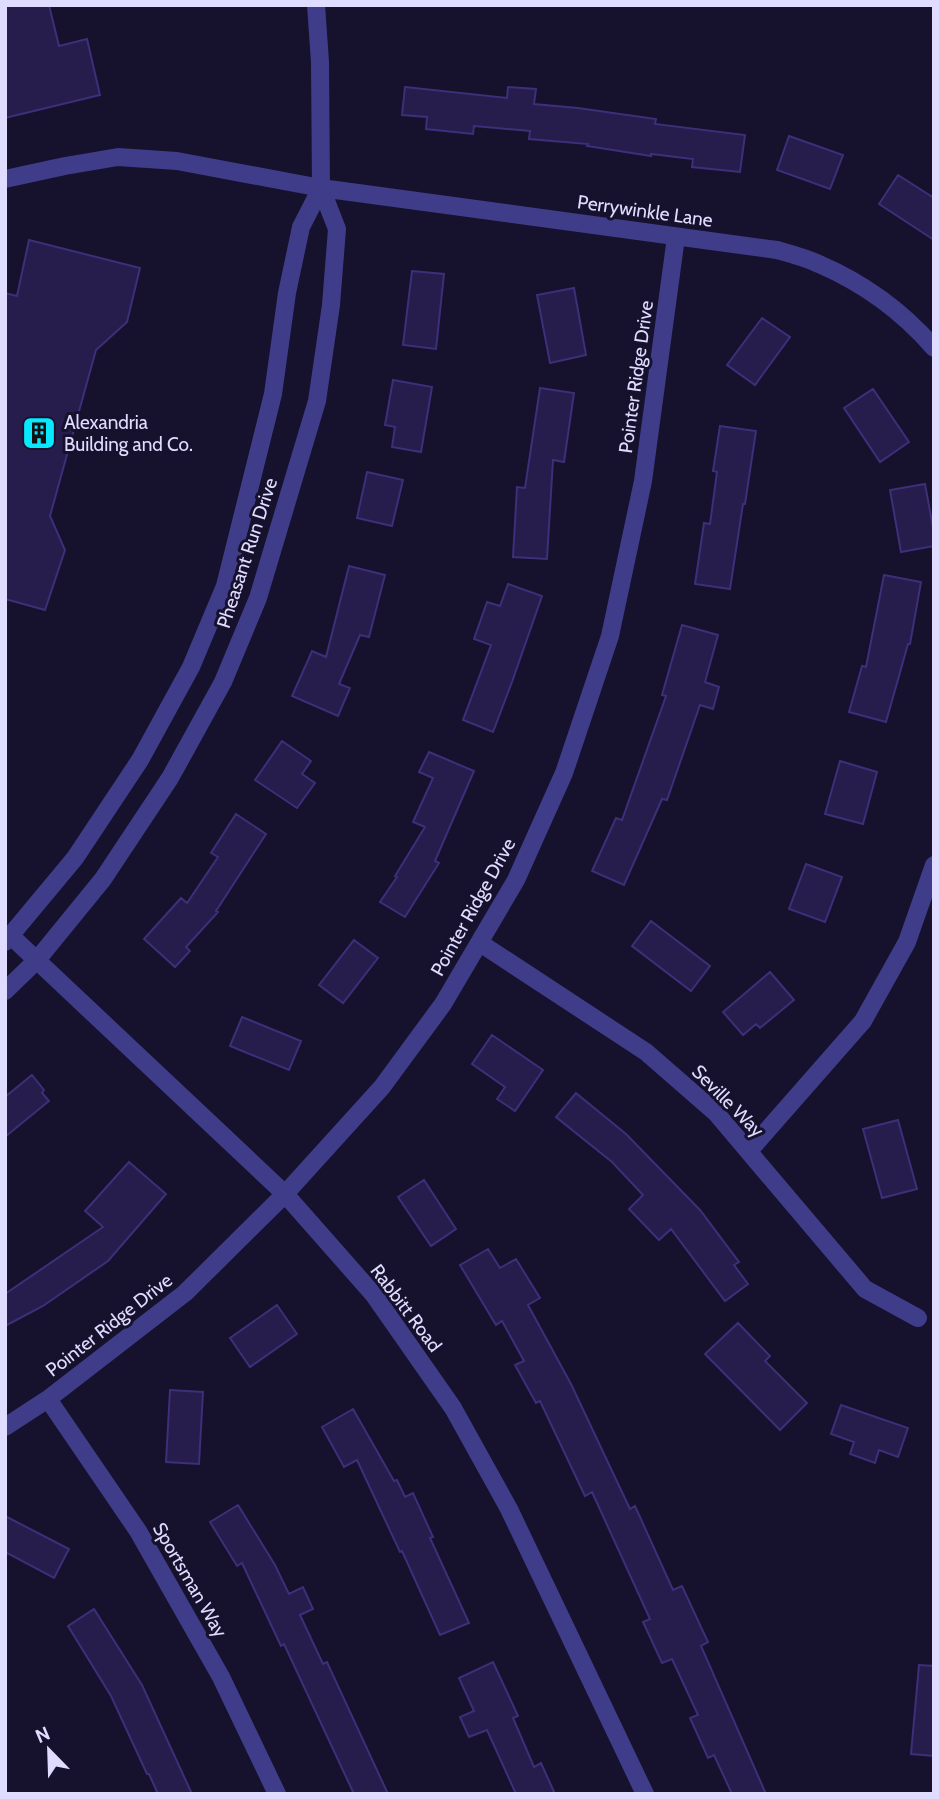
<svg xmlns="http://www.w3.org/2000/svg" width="939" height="1799" font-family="Cabin,sans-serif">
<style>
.building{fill:#261d4d;stroke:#3d2f79;stroke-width:2}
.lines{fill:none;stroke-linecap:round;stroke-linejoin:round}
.minor{stroke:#3f3d8a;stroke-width:18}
.labels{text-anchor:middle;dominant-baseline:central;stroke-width:6;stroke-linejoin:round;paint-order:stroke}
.street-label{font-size:19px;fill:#e0dcff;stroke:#16112c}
.poi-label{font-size:19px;fill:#e0dcff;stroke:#16112c;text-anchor:start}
</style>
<rect width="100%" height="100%" fill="#16112c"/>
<path class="building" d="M 5,5 L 49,5 L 59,46 L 87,39 L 100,95 L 5,118 Z
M 405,87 L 507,98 L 508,87 L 536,89 L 534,104 L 578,108 L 656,119 L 655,124 L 745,135 L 740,172 L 692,167 L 693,159 L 651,154 L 651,156 L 587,146 L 588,144 L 529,139 L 530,131 L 474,126 L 473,134 L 426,129 L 427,117 L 402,115 Z
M 789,136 L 843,155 L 830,189 L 777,170 Z
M 898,175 L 934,198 L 934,240 L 879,204 Z
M 29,240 L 140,268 L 127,322 L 96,350 L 50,516 L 65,550 L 45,610 L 5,599 L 5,293 L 17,296 Z
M 412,271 L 444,274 L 436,349 L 403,345 Z
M 574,288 L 586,355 L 550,363 L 537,295 Z
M 762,318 L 790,337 L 755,385 L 727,365 Z
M 393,380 L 432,387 L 421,452 L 392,447 L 395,427 L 385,425 Z
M 540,388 L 574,393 L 564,462 L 553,460 L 547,559 L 513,557 L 517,487 L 525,488 Z
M 873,389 L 909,442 L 880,462 L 844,408 Z
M 720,426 L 756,431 L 745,504 L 743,504 L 730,589 L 695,584 L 704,523 L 710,524 L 717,472 L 713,471 Z
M 367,472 L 403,480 L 392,526 L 357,518 Z
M 925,484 L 934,533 L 934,546 L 901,552 L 890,490 Z
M 349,566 L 385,575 L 369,637 L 360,635 L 339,684 L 350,688 L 338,716 L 292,696 L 312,651 L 326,657 Z
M 884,575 L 921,582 L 910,644 L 908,644 L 886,722 L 849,712 L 862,666 L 866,667 Z
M 508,584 L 542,596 L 512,682 L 493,732 L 463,720 L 491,645 L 474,639 L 487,602 L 500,606 Z
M 682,625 L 718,635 L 705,682 L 719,687 L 713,709 L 700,705 L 667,800 L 662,799 L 624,885 L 592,871 L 616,818 L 622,820 L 666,696 L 662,695 Z
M 282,741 L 311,761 L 302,774 L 315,783 L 297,808 L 255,780 Z
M 429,752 L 474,771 L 435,861 L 439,863 L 405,917 L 380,902 L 397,877 L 395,876 L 425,827 L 413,822 L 433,778 L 419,772 Z
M 840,761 L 877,772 L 863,824 L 825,814 Z
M 236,814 L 266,834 L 216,911 L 218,912 L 186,947 L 190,951 L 175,967 L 144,939 L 181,898 L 187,903 L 218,857 L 211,853 Z
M 806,864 L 842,877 L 825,922 L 789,909 Z
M 651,921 L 710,966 L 691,991 L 632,946 Z
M 354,940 L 378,958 L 343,1003 L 319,985 Z
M 770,972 L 794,1000 L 760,1028 L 756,1024 L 743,1035 L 723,1012 Z
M 242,1017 L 301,1041 L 289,1070 L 230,1046 Z
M 492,1035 L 543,1070 L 515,1111 L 497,1099 L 505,1087 L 472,1064 Z
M 32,1075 L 44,1090 L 42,1093 L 49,1101 L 5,1137 L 5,1097 Z
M 576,1093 L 626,1134 L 700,1210 L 739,1262 L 734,1265 L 748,1284 L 725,1301 L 671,1229 L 659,1240 L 629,1209 L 643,1195 L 612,1162 L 556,1117 Z
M 898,1120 L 917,1189 L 882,1198 L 863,1129 Z
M 129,1162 L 166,1194 L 108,1261 L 43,1306 L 5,1326 L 5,1294 L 103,1227 L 85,1211 Z
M 424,1180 L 456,1229 L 431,1246 L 398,1197 Z
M 488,1249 L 500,1268 L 516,1259 L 540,1298 L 528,1305 L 571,1384 L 630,1509 L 635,1506 L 673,1590 L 682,1586 L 708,1642 L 701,1646 L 766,1794 L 732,1794 L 714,1755 L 708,1758 L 690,1718 L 698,1715 L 672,1659 L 662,1663 L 643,1622 L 650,1619 L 592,1492 L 585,1496 L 540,1401 L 536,1403 L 515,1365 L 524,1361 L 502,1321 L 496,1325 L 460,1265 Z
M 277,1305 L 297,1334 L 250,1367 L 230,1338 Z
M 738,1323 L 770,1356 L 765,1361 L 807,1403 L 780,1430 L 705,1354 Z
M 170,1390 L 203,1392 L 199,1464 L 166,1462 Z
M 841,1405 L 908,1428 L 898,1457 L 879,1450 L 875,1463 L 850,1454 L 854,1442 L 831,1434 Z
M 353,1409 L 394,1481 L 397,1480 L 405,1497 L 413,1493 L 433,1537 L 430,1538 L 469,1623 L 440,1635 L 402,1551 L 400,1552 L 357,1460 L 344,1467 L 322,1427 Z
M 238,1505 L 275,1565 L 289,1594 L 303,1587 L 313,1609 L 300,1615 L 323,1664 L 327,1662 L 388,1794 L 354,1794 L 284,1644 L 281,1646 L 242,1563 L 237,1566 L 210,1522 Z
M 5,1516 L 69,1549 L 54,1578 L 5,1552 Z
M 94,1609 L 142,1685 L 192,1794 L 158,1794 L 149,1774 L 147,1774 L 111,1696 L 68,1626 Z
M 493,1662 L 518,1716 L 513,1718 L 534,1767 L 541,1763 L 555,1794 L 516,1794 L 487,1730 L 469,1737 L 460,1717 L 474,1711 L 459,1678 Z
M 919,1665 L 934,1666 L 934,1756 L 911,1754 Z"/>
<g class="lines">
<path class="minor" d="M 5,179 L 65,166 L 118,157 L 177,161 L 321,188 L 777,250 C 791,254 806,258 819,264 C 863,283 903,312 934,348
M 11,936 L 285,1194 L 374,1295 L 453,1408 L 509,1509 L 645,1794
M 5,942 L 75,858 L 140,760 L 191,667 L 225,586 L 273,394 L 287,293 L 301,227 L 321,188
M 480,943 L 646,1052 L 716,1113 L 865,1289 L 918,1318
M 5,991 L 37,960 L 103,879 L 170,778 L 223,682 L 258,598 L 317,401 L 331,305 L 337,229 L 321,188 L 320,62 L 316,5
M 749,1151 L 863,1021 L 907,942 L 934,865
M 48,1399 L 138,1531 L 221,1677 L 277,1794
M 5,1427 L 48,1399 L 185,1293 L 285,1194 L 382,1087 L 443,1004 L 516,880 L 564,773 L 610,636 L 643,481 L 676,237"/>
</g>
<defs>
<g id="building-square" transform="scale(1.75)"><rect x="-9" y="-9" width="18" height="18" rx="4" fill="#08e8fe" stroke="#16112c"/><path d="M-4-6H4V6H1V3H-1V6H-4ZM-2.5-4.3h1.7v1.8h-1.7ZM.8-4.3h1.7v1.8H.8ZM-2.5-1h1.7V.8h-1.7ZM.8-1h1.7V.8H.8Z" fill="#111"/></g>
</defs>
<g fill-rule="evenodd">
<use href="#building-square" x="39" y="433"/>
</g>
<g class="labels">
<g class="street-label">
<text transform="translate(645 211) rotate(8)">Perrywinkle Lane</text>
<text transform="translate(636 377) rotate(-82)">Pointer Ridge Drive</text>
<text transform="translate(247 553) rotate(-72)">Pheasant Run Drive</text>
<text transform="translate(473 907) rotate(-61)">Pointer Ridge Drive</text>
<text transform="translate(728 1101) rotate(45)">Seville Way</text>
<text transform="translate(406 1308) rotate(53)">Rabbitt Road</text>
<text transform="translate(109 1325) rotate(-38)">Pointer Ridge Drive</text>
<text transform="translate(190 1580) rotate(60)">Sportsman Way</text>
</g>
<g class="poi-label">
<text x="64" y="422">Alexandria<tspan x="64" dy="22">Building and Co.</tspan></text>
</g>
</g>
<rect width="939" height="1799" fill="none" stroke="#e0dcff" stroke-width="14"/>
<g transform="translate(49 1750) rotate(337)" stroke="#16112c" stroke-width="5" paint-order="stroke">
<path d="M0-5L12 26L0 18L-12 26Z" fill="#e0dcff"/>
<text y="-10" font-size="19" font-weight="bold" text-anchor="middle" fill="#e0dcff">N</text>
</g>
</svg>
